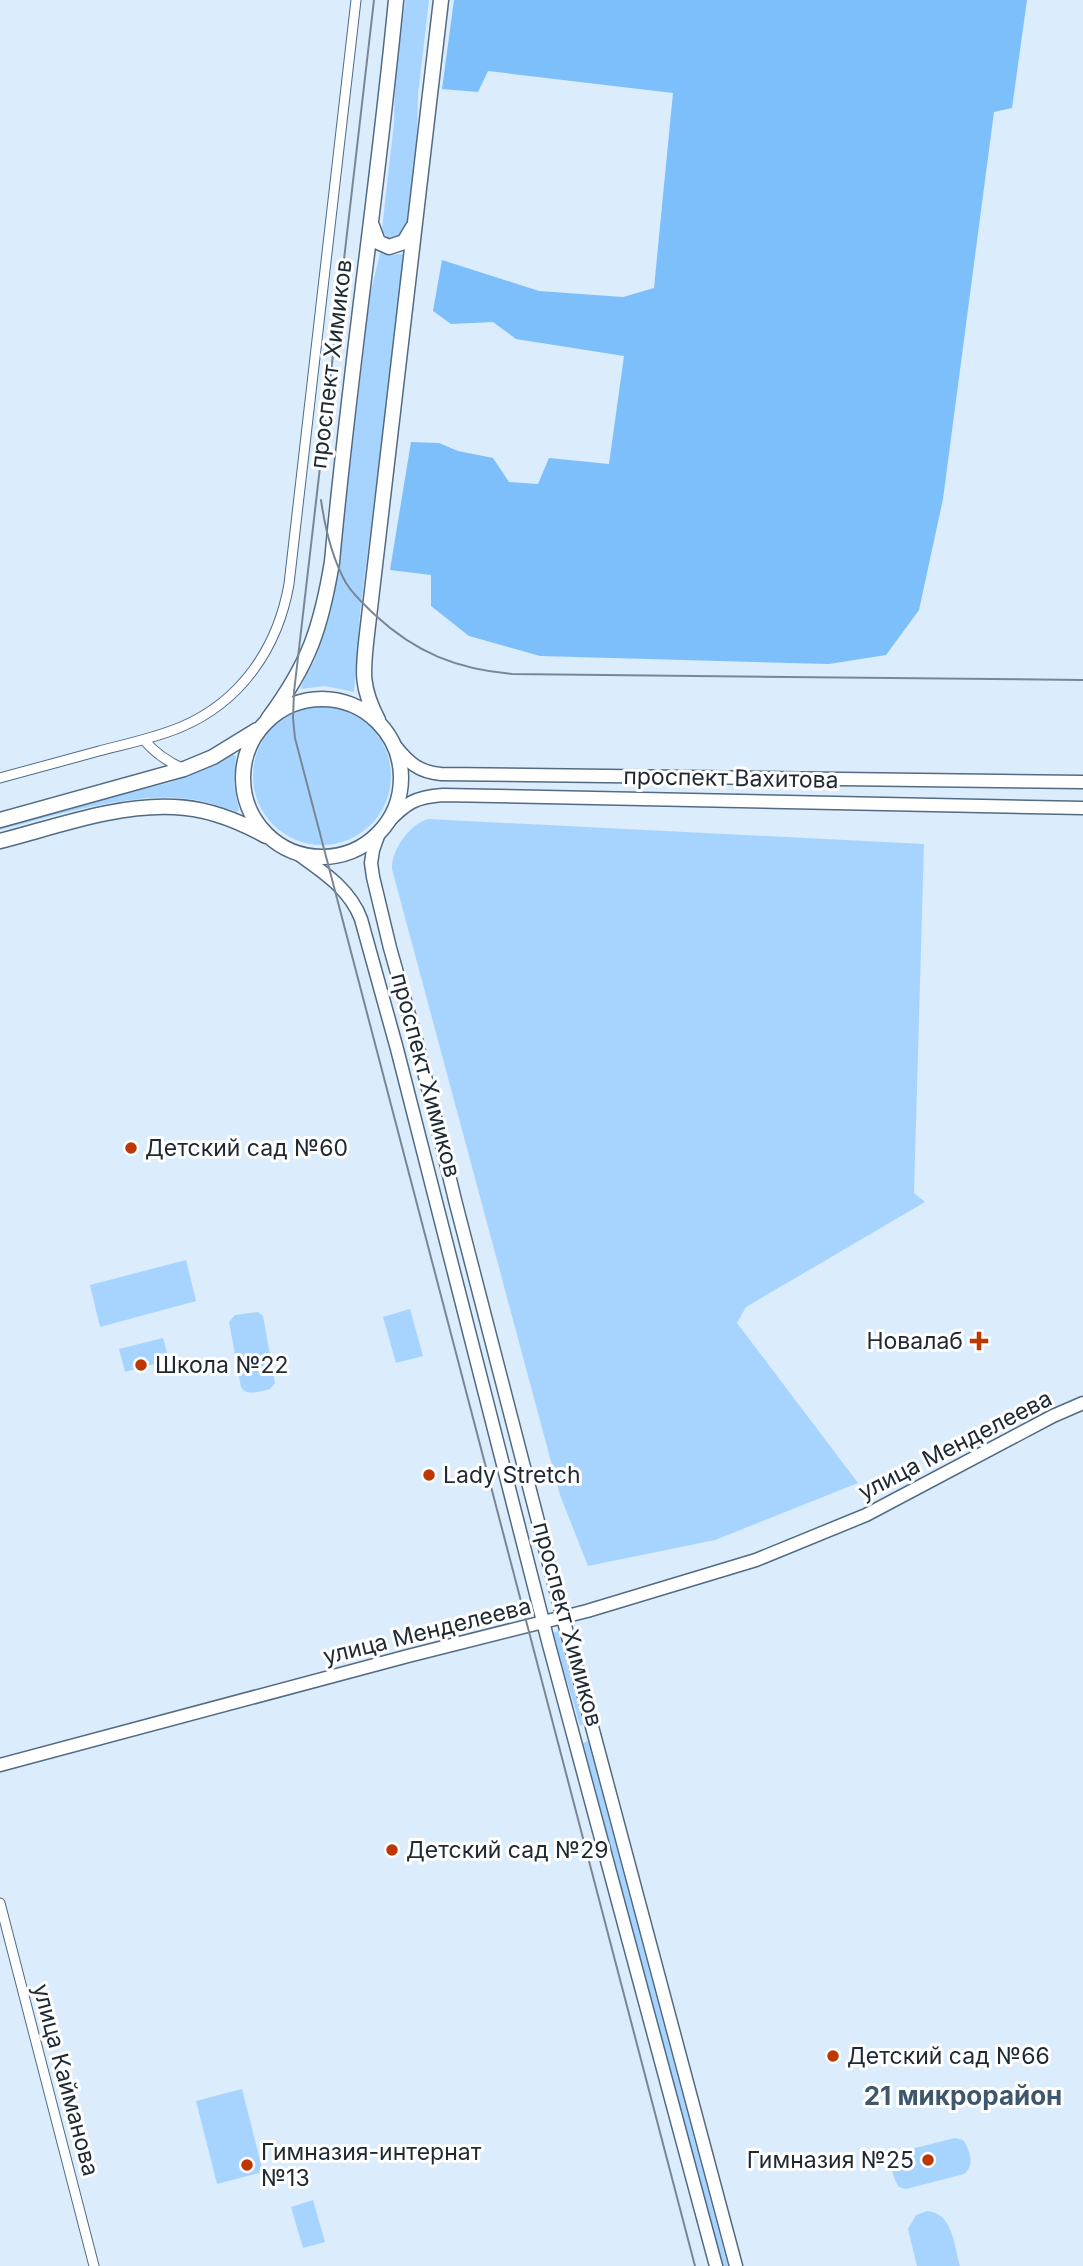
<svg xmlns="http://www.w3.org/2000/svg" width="1083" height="2266" font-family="Inter,sans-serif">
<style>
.green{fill:#a7d4ff}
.forest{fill:#7cbffb}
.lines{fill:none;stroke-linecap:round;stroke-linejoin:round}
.street-casing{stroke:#526b83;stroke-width:11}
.secondary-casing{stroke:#526b83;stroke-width:15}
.primary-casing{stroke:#526b83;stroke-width:17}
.street{stroke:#fff;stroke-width:9}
.secondary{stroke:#fff;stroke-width:12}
.primary{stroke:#fff;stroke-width:14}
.tram{stroke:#798794;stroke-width:2}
.poi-dot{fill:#be3600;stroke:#fff;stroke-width:2.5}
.labels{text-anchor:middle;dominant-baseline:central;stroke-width:6;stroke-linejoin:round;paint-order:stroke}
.street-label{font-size:23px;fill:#1e2933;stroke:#fff}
.poi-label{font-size:23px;fill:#1e2933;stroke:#fff;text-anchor:start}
.quarter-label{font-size:26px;font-weight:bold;fill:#3e576e;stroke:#fff}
</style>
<rect width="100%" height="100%" fill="#dbecfd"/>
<path class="green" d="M 405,0 L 429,0 L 418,95 L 417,139 L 407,229 L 405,234 L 391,240 L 383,233 L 382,229 L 394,123 L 395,76 Z
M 380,253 L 389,255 L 405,254 L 360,613 L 354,692 L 325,686 L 301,689 C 303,678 311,669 315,659 C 325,634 332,609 336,583 L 370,295 Z
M253 776a69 69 0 1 1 138 0a69 69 0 1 1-138 0Z
M 232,754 L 236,756 L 234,784 L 239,810 L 237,812 C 222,807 206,801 190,799 C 133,791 56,815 0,830 L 0,824 L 168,783 C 191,775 211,768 232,754 Z
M 428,819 L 924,844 L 914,1193 L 925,1202 L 746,1307 L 737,1323 L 858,1483 L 715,1540 L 588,1566 L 560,1495 L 392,869 C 391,850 410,824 428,819 Z
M 186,1260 L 196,1301 L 100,1327 L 90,1285 Z
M 410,1309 L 423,1356 L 396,1363 L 383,1317 Z
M 258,1312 L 263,1316 L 275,1383 L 270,1389 C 261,1391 247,1397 241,1387 L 229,1322 L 235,1315 Z
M 163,1338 L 169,1360 L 125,1372 L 119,1349 Z
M 558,1631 L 583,1724 L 580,1726 L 553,1633 Z
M 588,1741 L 728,2266 L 723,2266 L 583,1743 Z
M 242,2089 L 263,2172 L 217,2184 L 196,2101 Z
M 955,2138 L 963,2140 C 970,2150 975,2166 964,2174 L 906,2189 L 899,2187 C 893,2178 890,2167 892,2156 L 899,2152 Z
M 313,2200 L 325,2242 L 303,2248 L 291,2207 Z
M 927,2211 C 953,2213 954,2245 960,2266 L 917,2266 L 908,2229 L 916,2215 Z"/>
<path class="forest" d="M 454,0 L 1027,0 L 1012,108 L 994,112 L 943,499 L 919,610 L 886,655 L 829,664 L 540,656 L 469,636 L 431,606 L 431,575 L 390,570 L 411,442 L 439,443 L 458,451 L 493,458 L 509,482 L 538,484 L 549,458 L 609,464 L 624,356 L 516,339 L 493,322 L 451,324 L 433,311 L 442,260 L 539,291 L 623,297 L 654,288 L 673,93 L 488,71 L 478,92 L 442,89 Z"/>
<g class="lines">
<g class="street-casing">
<path id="street" d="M 144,740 C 155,753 166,761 182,768
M 0,778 C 33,769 66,760 99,751 C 126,744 155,738 181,727 C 242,701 278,647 289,584 L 356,0
M 0,1903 L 94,2266"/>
</g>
<g class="secondary-casing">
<path id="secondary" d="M 396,747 C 409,763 419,772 441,774 L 1083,782
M 387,823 C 406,803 415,797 443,795 L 1083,808
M 379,833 L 373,850 L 371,863 L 373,877 L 390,948 L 417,1043 L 455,1200 L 563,1618 L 736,2266
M 298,854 C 323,872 350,889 361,919 L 397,1049 L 549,1645 L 716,2266
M 0,1765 L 408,1656 L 587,1611 L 756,1560 L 866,1515 L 1053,1416 L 1083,1403"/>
</g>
<g class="primary-casing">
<path id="primary" d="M 372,226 L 378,242 L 389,247 L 404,242 L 413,227
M243 778a79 79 0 1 1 158 0a79 79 0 1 1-158 0Z
M 268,719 C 309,664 321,628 332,562 C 349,374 378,188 396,0
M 378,720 C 360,686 363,670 367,634 L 441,0
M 0,820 L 184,769 L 213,757 L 257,730
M 0,841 C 55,827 117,804 174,807 C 205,808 239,821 266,836"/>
</g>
<use href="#street" class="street"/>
<use href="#secondary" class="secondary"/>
<use href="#primary" class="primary"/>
<path class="tram" d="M 374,0 L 294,692 L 293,718 L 295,738 L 695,2266
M 321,500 C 325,528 332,558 346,583 C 354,596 365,605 375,615 C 416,653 457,669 512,674 L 1083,680"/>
</g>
<g class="poi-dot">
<circle cx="131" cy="1148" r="7"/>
<path d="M975.5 1330.5h7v7h7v7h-7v7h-7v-7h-7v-7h7z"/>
<circle cx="141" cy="1365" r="7"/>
<circle cx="429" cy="1475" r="7"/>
<circle cx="392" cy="1850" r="7"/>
<circle cx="833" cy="2056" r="7"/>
<circle cx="928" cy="2160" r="7"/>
<circle cx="247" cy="2165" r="7"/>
</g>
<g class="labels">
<g class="street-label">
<text transform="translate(331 364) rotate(-83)">проспект Химиков</text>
<text transform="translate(731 778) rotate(1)">проспект Вахитова</text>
<text transform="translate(426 1075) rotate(75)">проспект Химиков</text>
<text transform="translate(955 1445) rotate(-27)">улица Менделеева</text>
<text transform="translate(568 1624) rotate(75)">проспект Химиков</text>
<text transform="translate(427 1631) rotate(-14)">улица Менделеева</text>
<text transform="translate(66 2080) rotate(75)">улица Кайманова</text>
</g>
<g class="poi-label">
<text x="145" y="1148">Детский сад №60</text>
<text x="963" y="1341" text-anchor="end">Новалаб</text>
<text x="155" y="1365">Школа №22</text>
<text x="443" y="1475">Lady Stretch</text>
<text x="406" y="1850">Детский сад №29</text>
<text x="847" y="2056">Детский сад №66</text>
<text x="261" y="2152">Гимназия-интернат<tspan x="261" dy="26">№13</tspan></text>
<text x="914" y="2160" text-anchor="end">Гимназия №25</text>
</g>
<g class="quarter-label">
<text x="963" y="2095">21 микрорайон</text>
</g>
</g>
</svg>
